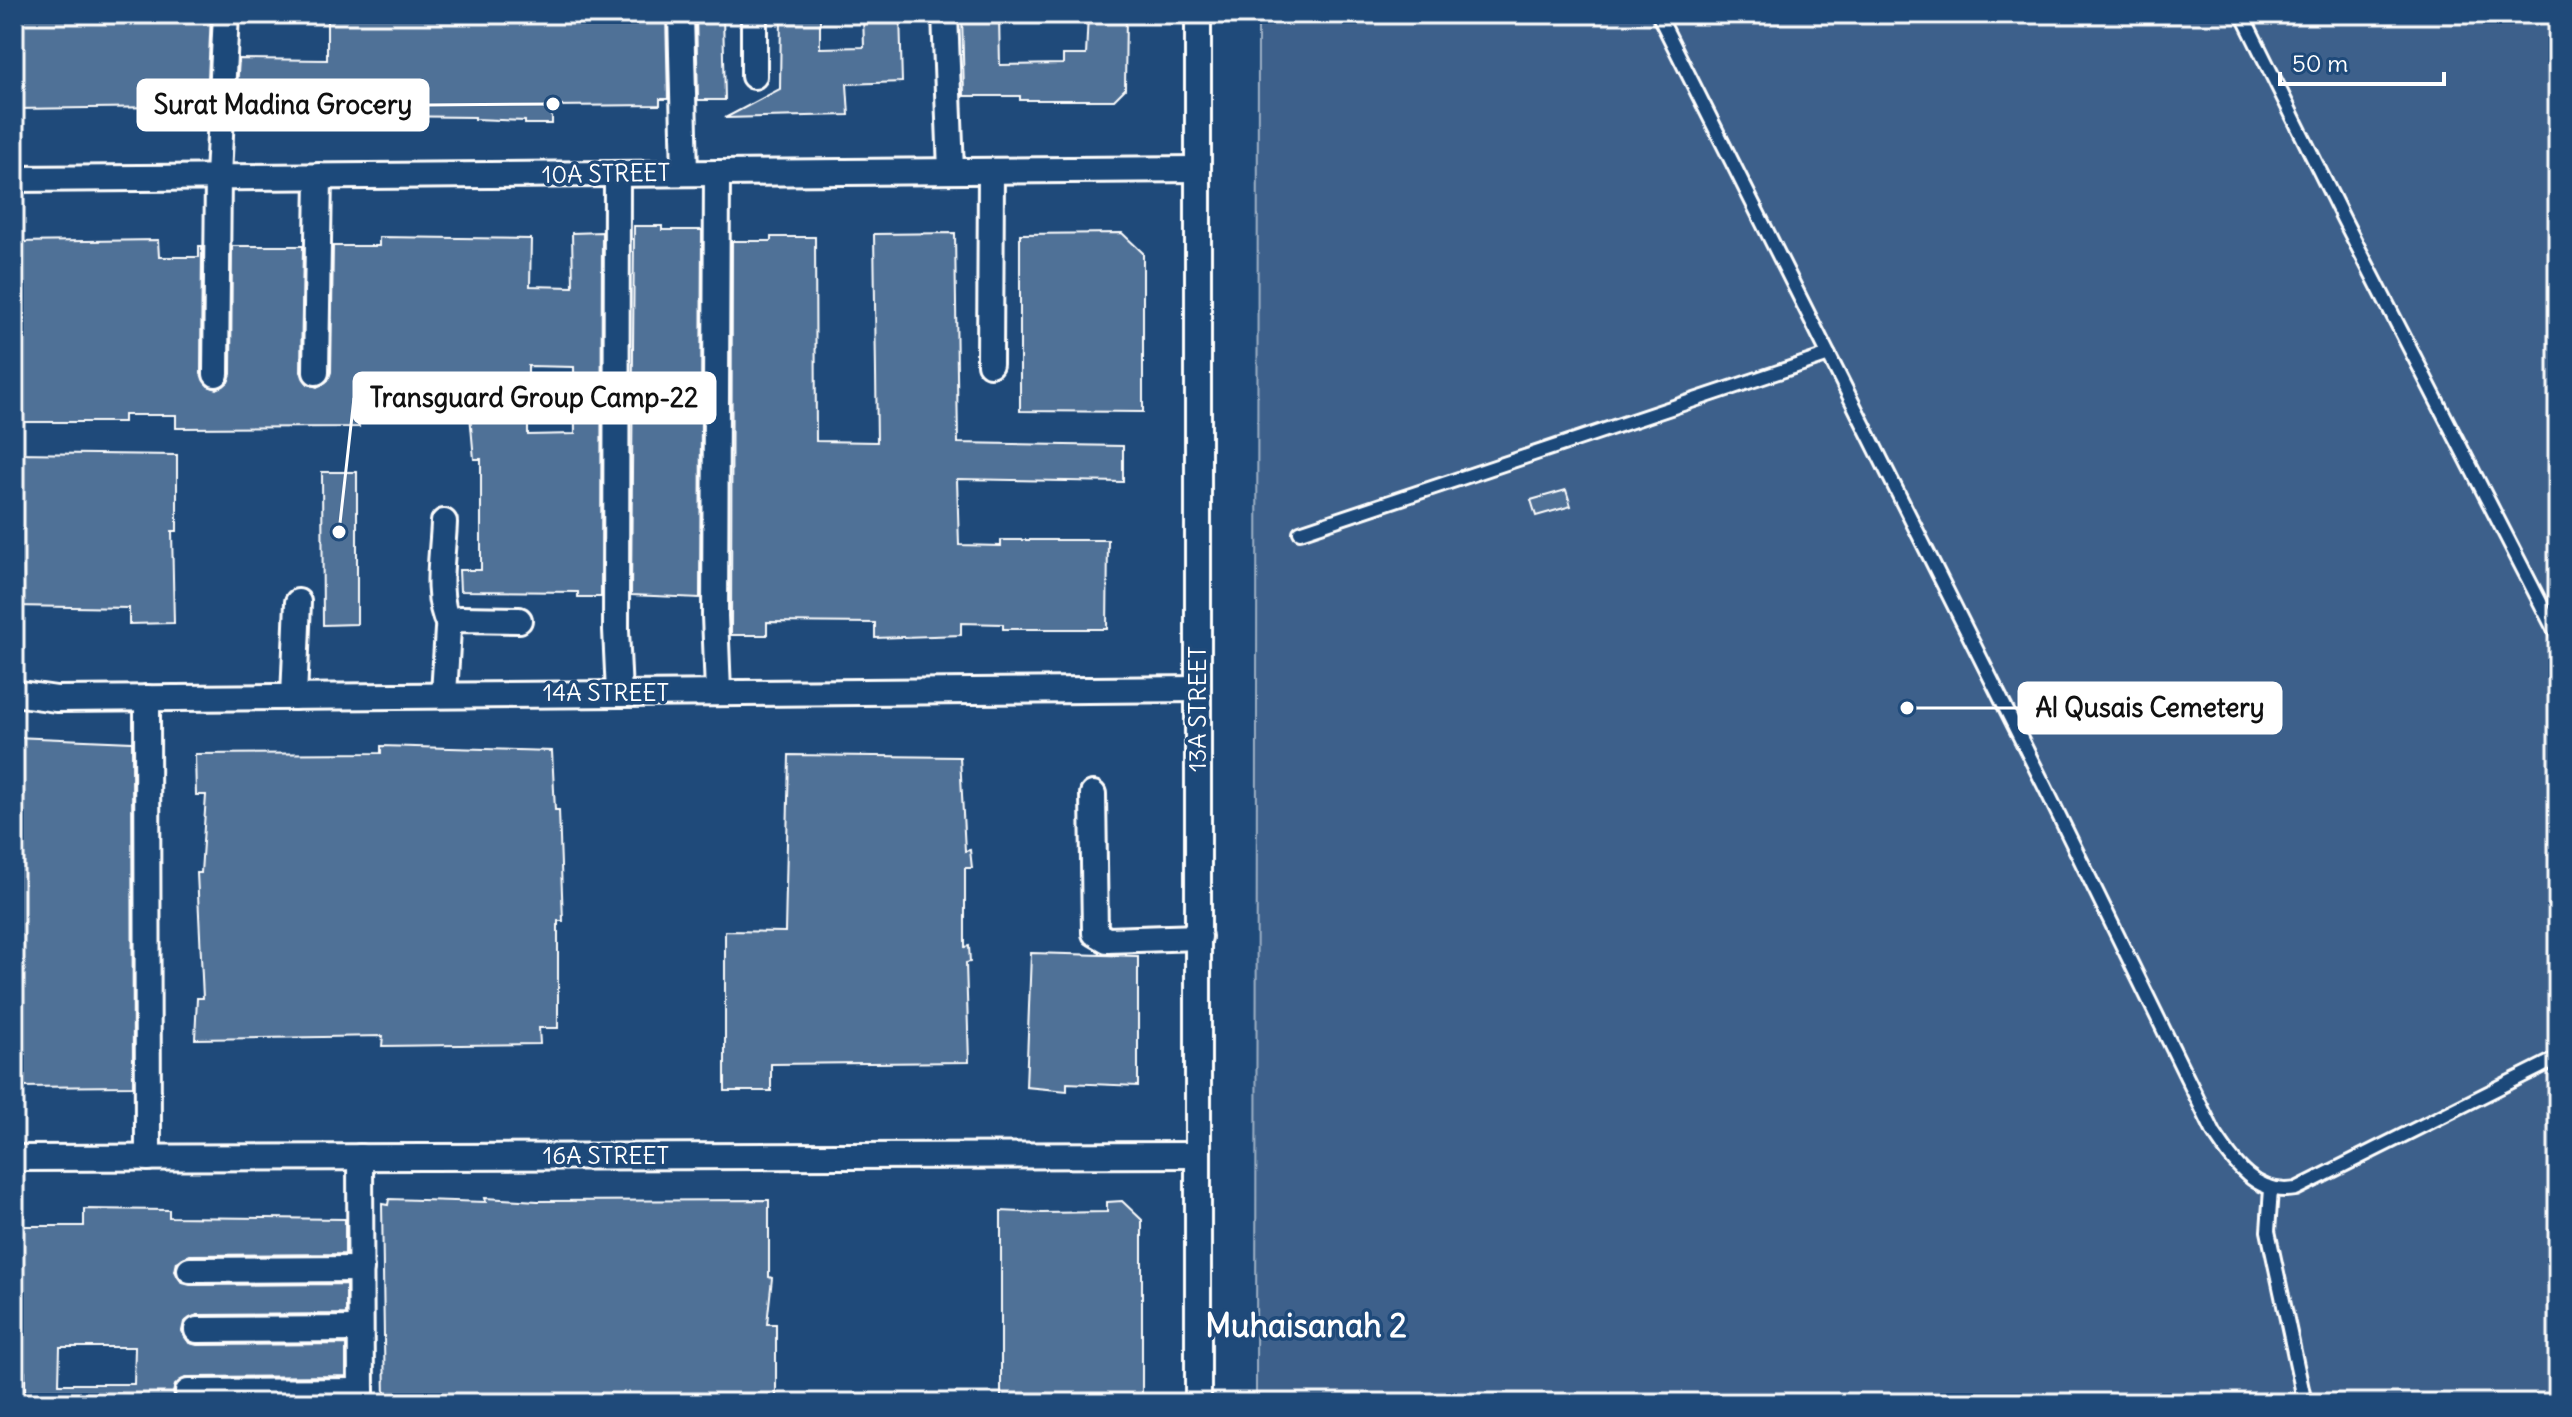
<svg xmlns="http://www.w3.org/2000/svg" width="2572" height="1417" font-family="Delius,sans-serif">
<rect width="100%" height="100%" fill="#1f4a7a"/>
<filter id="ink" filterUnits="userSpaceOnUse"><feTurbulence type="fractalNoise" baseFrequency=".0125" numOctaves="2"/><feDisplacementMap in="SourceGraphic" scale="16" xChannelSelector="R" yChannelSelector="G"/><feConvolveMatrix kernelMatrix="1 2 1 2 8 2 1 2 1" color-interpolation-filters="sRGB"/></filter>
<g filter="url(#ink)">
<polygon fill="#3c618b" stroke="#9eb0c5" stroke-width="2" points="1258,14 2558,14 2558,1403 1256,1403"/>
<g fill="#507197" stroke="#fff" stroke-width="2" fill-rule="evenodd">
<polygon points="14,14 211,14 207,101 166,101 166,107 14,109"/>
<polygon points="327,14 666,14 668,99 660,99 660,105 552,106 552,124 525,124 525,121 475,119 475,117 379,116 379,101 327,99 327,89 237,88 239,59 327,60"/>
<polygon points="696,14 723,14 725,100 698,100"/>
<polygon points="781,14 820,14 820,48 864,47 863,14 900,14 902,82 847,84 849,115 725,118 780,89"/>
<polygon points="962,14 999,16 1000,65 1063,64 1063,55 1086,55 1088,14 1126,14 1125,89 1114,100 1020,100 1020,96 964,96"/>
<polygon points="634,226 662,226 662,230 702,230 700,598 631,595"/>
<path d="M602,232L601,597H578V592L460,591L459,570H481V459H474L470,415H358L359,427L176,428V415H124V422H14V242L158,240L159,257H199V246H202L201,374L208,386L217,389L228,382L231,374L232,246H303L301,372L308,384L317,387L328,380L331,372L333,246H379V237L531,239L530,286L573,287L572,233ZM528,366L574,367L575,434L528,435Z"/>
<polygon points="955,233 958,443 1123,446 1123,482 957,479 959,545 1001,546 1001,540 1108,540 1107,629 1003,629 1003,624 961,623 961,635 875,638 875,623 767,622 767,635 731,635 732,241 771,241 771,237 815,237 816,441 877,442 874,234"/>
<polygon points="1122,233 1143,253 1143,412 1020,411 1020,234"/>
<polygon points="14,453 177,455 177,531 172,531 174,623 129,624 129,608 14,606"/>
<polygon points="322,472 357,472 357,624 323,625"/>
<polygon points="1566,490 1571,506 1536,516 1531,500"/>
<polygon points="14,737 132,742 133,1086 14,1087"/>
<polygon points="381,746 552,751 555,810 559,810 563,921 558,921 558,1028 539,1028 540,1044 382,1046 383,1036 195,1039 197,998 203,998 197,873 201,873 206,795 196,795 195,754 381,753"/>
<polygon points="789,755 960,757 965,851 970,850 972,868 965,868 965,947 969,946 970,962 966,963 969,1062 771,1064 771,1091 725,1091 725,931 785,932"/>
<polygon points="1031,953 1138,956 1138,1086 1067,1083 1067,1091 1026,1087"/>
<polygon points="485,1198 538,1201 769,1200 769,1277 772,1278 767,1324 776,1324 776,1403 385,1403 382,1204 388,1205 389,1199 486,1202"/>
<polygon points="1122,1201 1142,1220 1142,1403 1001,1403 1001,1211 1042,1213 1107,1212 1107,1202"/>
<path d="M84,1209L169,1210V1217L345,1219V1254L190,1255L177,1262L175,1271L182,1283L190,1285L346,1284V1314L197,1315L184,1322L182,1331L189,1343L197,1345L346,1344V1376L187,1377L175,1385L173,1393L178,1403H25V1372H14V1226H84ZM60,1347H135L134,1384H59Z"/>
</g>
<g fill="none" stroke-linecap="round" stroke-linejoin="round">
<defs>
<g id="service">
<path d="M1658,14L2045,787L2214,1133C2234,1163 2256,1196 2296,1189L2558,1058"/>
<polyline points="2242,14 2344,220 2558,637"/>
<polyline points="1300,532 1829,355"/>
<polyline points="2271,1189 2268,1231 2305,1403"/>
</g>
<g id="minor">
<polyline points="681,14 685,173"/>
<polyline points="945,14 951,171"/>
<polyline points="1198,14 1198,1403"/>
<polyline points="754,76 754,14"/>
<polyline points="717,173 715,616 718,692"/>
<polyline points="617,175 616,630 619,693"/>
<polyline points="14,179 1198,169"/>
<polyline points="990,364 991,171"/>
<polyline points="316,372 319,176"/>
<polyline points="216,374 218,176 226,14"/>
<path d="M444,522C443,555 434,595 449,625"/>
<polyline points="14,693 56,699 1198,689"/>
<polyline points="444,694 448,629 451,622 460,619 519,620"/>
<polyline points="294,697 298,602"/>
<polyline points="147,698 148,1158"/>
<polyline points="1093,794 1095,933 1107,940 1199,937"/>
<polyline points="360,1157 361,1403"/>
<polyline points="14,1158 1198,1155"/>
<polyline points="190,1270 361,1269"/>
<polyline points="197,1330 360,1329"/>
<polyline points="188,1392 361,1391"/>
</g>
</defs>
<use href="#service" stroke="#fff" stroke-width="18"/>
<use href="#minor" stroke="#fff" stroke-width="30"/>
<use href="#service" stroke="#1f4a7a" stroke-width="12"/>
<use href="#minor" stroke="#1f4a7a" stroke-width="24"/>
</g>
</g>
<g text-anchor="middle" stroke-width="7" stroke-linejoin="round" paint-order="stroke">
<g font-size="24" fill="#fff" stroke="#1f4a7a">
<text transform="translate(606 174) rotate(-1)" y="8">10A STREET</text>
<text x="606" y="701">14A STREET</text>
<text transform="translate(1198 709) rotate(-90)" y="8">13A STREET</text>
<text x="606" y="1164">16A STREET</text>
</g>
<g font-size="32" font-weight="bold" fill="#fff" stroke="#1f4a7a">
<text x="1306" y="1337">Muhaisanah 2</text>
</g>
</g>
<path fill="none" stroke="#fff" stroke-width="3" d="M553 104L428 105M339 532L354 398M1907 708L2019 708"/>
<g fill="#fff" stroke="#1f4a7a" stroke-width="3">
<circle cx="553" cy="104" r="8"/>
<circle cx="339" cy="532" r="8"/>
<circle cx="1907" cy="708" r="8"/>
</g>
<g fill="#fff" stroke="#fff" stroke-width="3">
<rect x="138" y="80" width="290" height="50" rx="8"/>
<rect x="354" y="373" width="361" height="50" rx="8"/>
<rect x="2019" y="683" width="262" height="50" rx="8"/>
</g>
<g font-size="26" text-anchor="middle" font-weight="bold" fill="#111">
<text x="283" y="114">Surat Madina Grocery</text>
<text x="534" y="407">Transguard Group Camp-22</text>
<text x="2150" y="717">Al Qusais Cemetery</text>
</g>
<rect width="2572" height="1417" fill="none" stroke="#1f4a7a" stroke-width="48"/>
<rect x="24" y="24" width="2524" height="1369" fill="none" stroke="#fff" stroke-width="3" filter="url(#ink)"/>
<path d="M2280 72v12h164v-12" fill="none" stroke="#ffffff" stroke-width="4"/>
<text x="2292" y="72" font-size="24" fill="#ffffff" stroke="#1f4a7a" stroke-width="6" paint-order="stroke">50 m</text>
</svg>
